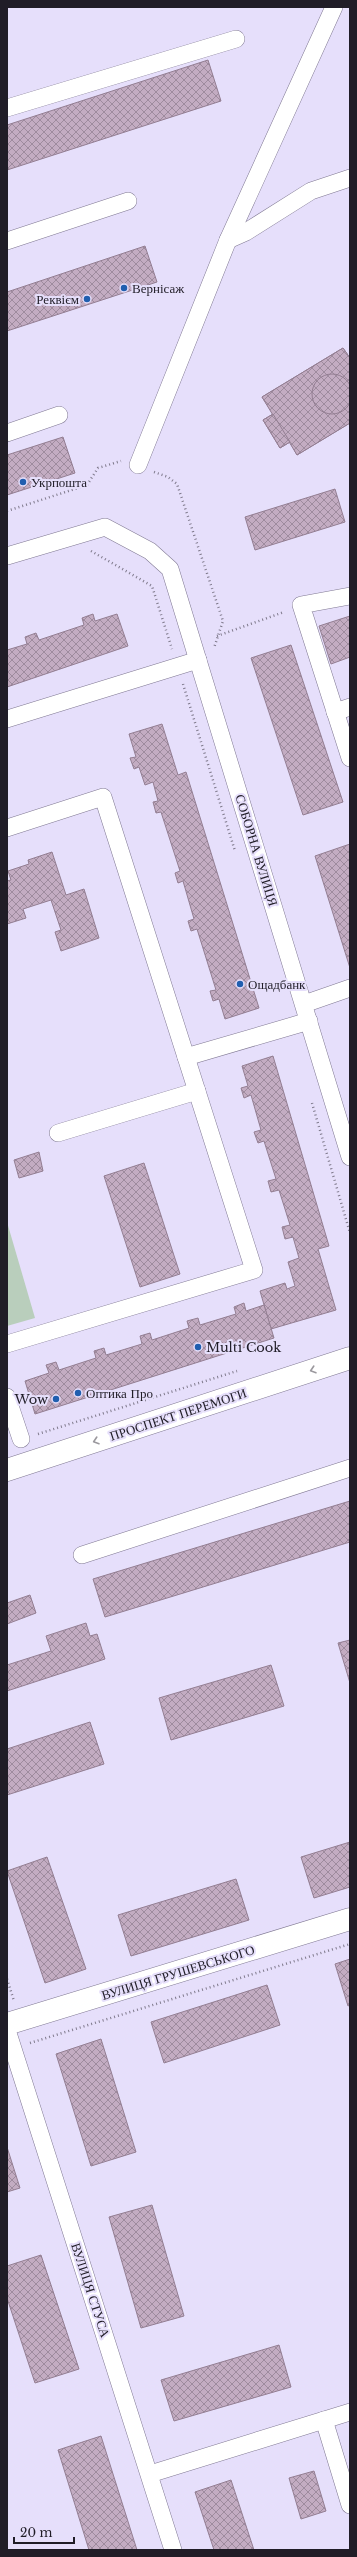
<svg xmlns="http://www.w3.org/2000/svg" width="357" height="2557" font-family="'Libre Baskerville',serif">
<defs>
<pattern id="building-cross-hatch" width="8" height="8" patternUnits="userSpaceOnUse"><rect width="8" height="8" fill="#c3acc2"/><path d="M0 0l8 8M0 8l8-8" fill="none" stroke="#9e8b9e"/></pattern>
</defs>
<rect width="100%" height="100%" fill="#e6dffb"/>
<polygon fill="#b9cebc" points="7,1222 35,1318 7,1326"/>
<g fill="url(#building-cross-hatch)" stroke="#937e92">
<polygon points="208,60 221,101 7,170 7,125"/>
<polygon points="145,246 157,282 7,331 7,292"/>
<polygon points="343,348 350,358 350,382 341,374 327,374 316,383 312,395 317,407 328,414 341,414 350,406 350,423 297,455 290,442 280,448 263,420 273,414 262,397"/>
<polygon points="343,348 350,358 350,423 297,455 262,397"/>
<circle cx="332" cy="394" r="20"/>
<polygon points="273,414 290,442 280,448 263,420"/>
<polygon points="63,437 75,473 7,495 7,455"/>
<polygon points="335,489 345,522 255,550 245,517"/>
<polygon points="93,614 95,621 117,614 128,646 7,687 7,650 27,644 25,637 36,633 39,640 84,625 82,618"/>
<polygon points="350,616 350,657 331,664 319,626"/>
<polygon points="291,645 343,802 303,815 251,658"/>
<polygon points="162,724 178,775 186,772 259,1008 225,1019 219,999 213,1001 210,991 216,990 197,929 191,931 188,921 194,919 183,881 178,883 175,873 180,871 161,812 156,813 153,802 158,801 153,782 145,785 139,767 134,769 130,758 136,757 129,734"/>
<polygon points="350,844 350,968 315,856"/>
<polygon points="52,852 66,895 84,889 99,938 61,951 55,932 61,930 51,900 23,909 26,918 7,924 7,881 11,880 8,871 29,864 28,860"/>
<polygon points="273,1056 329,1246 318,1249 336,1310 271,1329 260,1291 285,1283 287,1289 295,1286 288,1262 299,1258 293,1237 285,1239 282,1227 290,1225 279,1190 271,1192 268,1181 276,1179 264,1141 258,1143 254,1132 261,1130 251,1095 244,1098 241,1088 248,1086 242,1066"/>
<polygon points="39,1152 43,1171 19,1178 14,1160"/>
<polygon points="144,1163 180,1274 140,1287 104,1176"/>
<polygon points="244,1303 246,1311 264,1305 274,1338 35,1414 25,1381 49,1373 46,1365 56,1362 59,1370 96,1358 94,1351 104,1348 106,1355 142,1344 140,1336 150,1333 152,1340 189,1328 187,1321 198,1318 200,1325 236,1314 234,1307"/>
<polygon points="350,1501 350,1542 105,1617 93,1579"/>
<polygon points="30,1595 36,1613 7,1624 7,1603"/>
<polygon points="86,1623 90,1636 97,1634 105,1659 7,1691 7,1665 51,1651 46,1636"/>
<polygon points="350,1640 350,1683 338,1643"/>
<polygon points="271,1665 284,1706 171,1740 159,1698"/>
<polygon points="90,1722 104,1764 7,1795 7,1749"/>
<polygon points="350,1842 350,1887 314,1898 301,1857"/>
<polygon points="47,1857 86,1969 45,1983 7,1871"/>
<polygon points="236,1879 249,1920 131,1956 118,1915"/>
<polygon points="350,1959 350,2005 348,2006 335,1964"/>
<polygon points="267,1985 280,2025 164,2063 151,2022"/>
<polygon points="101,2039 136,2152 91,2166 56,2054"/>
<polygon points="7,2147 20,2188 7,2192"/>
<polygon points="152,2205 184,2316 141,2328 109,2217"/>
<polygon points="41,2255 79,2369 35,2383 7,2298 7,2266"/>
<polygon points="279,2345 291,2387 174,2421 161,2380"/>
<polygon points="101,2436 137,2550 89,2550 58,2450"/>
<polygon points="314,2471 326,2511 301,2519 289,2478"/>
<polygon points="231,2480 254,2550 214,2550 195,2492"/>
</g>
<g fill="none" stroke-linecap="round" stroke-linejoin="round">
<defs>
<g id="street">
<polyline points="7,108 236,39"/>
<polyline points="228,240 246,232 311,191 350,178"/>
<polyline points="7,241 128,201"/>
<polyline points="7,433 59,415"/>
<polyline points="138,465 228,240 334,7"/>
<polyline points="7,556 105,527 150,551 170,569 350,1157"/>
<polyline points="350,596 301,605 350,758"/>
<polyline points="335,712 350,707"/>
<polyline points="7,719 198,660"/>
<polyline points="7,828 103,797 254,1270 7,1344"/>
<polyline points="304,1004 350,988"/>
<polyline points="186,1057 309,1021"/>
<polyline points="58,1133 197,1091"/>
<polyline points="7,1397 21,1439"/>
<polyline points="82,1555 350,1468"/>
<polyline points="7,2030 173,2550"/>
<polyline points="324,2420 350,2505"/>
<polyline points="150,2474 350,2412"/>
</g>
<g id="secondary">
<polyline points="7,1470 350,1358"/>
<polyline points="7,2024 350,1919"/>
</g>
</defs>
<use href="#street" stroke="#807993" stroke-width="18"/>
<use href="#secondary" stroke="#807993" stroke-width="23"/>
<g stroke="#807b8d" stroke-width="2.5" stroke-dasharray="1 3" stroke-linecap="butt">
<polyline points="154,472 168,477 177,484 223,621 214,648"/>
<polyline points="7,511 87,485 98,468 121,461"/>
<polyline points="91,551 152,586 172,649"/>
<polyline points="217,636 284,612"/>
<polyline points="183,684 235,851"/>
<polyline points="312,1103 350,1233"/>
<polyline points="38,1434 237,1371"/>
<polyline points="7,1979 14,2001"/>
<polyline points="30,2043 350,1944"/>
</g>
<use href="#street" stroke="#fff" stroke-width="17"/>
<use href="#secondary" stroke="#fff" stroke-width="22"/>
</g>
<defs><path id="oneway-chevron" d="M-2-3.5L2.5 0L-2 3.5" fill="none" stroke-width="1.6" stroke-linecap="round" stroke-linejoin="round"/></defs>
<g stroke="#9b999e">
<use href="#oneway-chevron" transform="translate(313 1370) rotate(162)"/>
<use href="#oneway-chevron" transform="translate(96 1441) rotate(162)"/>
</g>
<g fill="#205eaf" stroke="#e6dffb" stroke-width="1.5">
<circle cx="124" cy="288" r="4"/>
<circle cx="87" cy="299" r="4"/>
<circle cx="23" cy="482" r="4"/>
<circle cx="240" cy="984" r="4"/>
<circle cx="198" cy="1347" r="4"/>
<circle cx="78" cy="1393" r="4"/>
<circle cx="56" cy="1399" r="4"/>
</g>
<g text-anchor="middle" stroke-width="4" stroke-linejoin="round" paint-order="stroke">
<g font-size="13" fill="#201d27" stroke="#e6dffb" text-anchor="start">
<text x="132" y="293">Вернісаж</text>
<text x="79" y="304" text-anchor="end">Реквієм</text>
<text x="31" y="487">Укрпошта</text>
<text x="248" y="989">Ощадбанк</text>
<text x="206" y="1352">Multi Cook</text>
<text x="86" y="1398">Оптика Про</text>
<text x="48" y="1404" text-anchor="end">Wow</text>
</g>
<g font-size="13" fill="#201d27" stroke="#e6dffb">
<text transform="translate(257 850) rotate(73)" y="5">СОБОРНА ВУЛИЦЯ</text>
<text transform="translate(178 1414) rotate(-18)" y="5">ПРОСПЕКТ ПЕРЕМОГИ</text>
<text transform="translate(178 1972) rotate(-17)" y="5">ВУЛИЦЯ ГРУШЕВСЬКОГО</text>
<text transform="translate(91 2290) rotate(72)" y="5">ВУЛИЦЯ СТУСА</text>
</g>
</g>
<rect width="357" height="2557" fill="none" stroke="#201d27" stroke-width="16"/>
<path d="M14 2537v6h60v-6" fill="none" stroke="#201d27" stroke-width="2"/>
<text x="20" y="2537" font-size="12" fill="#201d27" stroke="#e6dffb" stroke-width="3" paint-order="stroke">20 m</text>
</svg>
